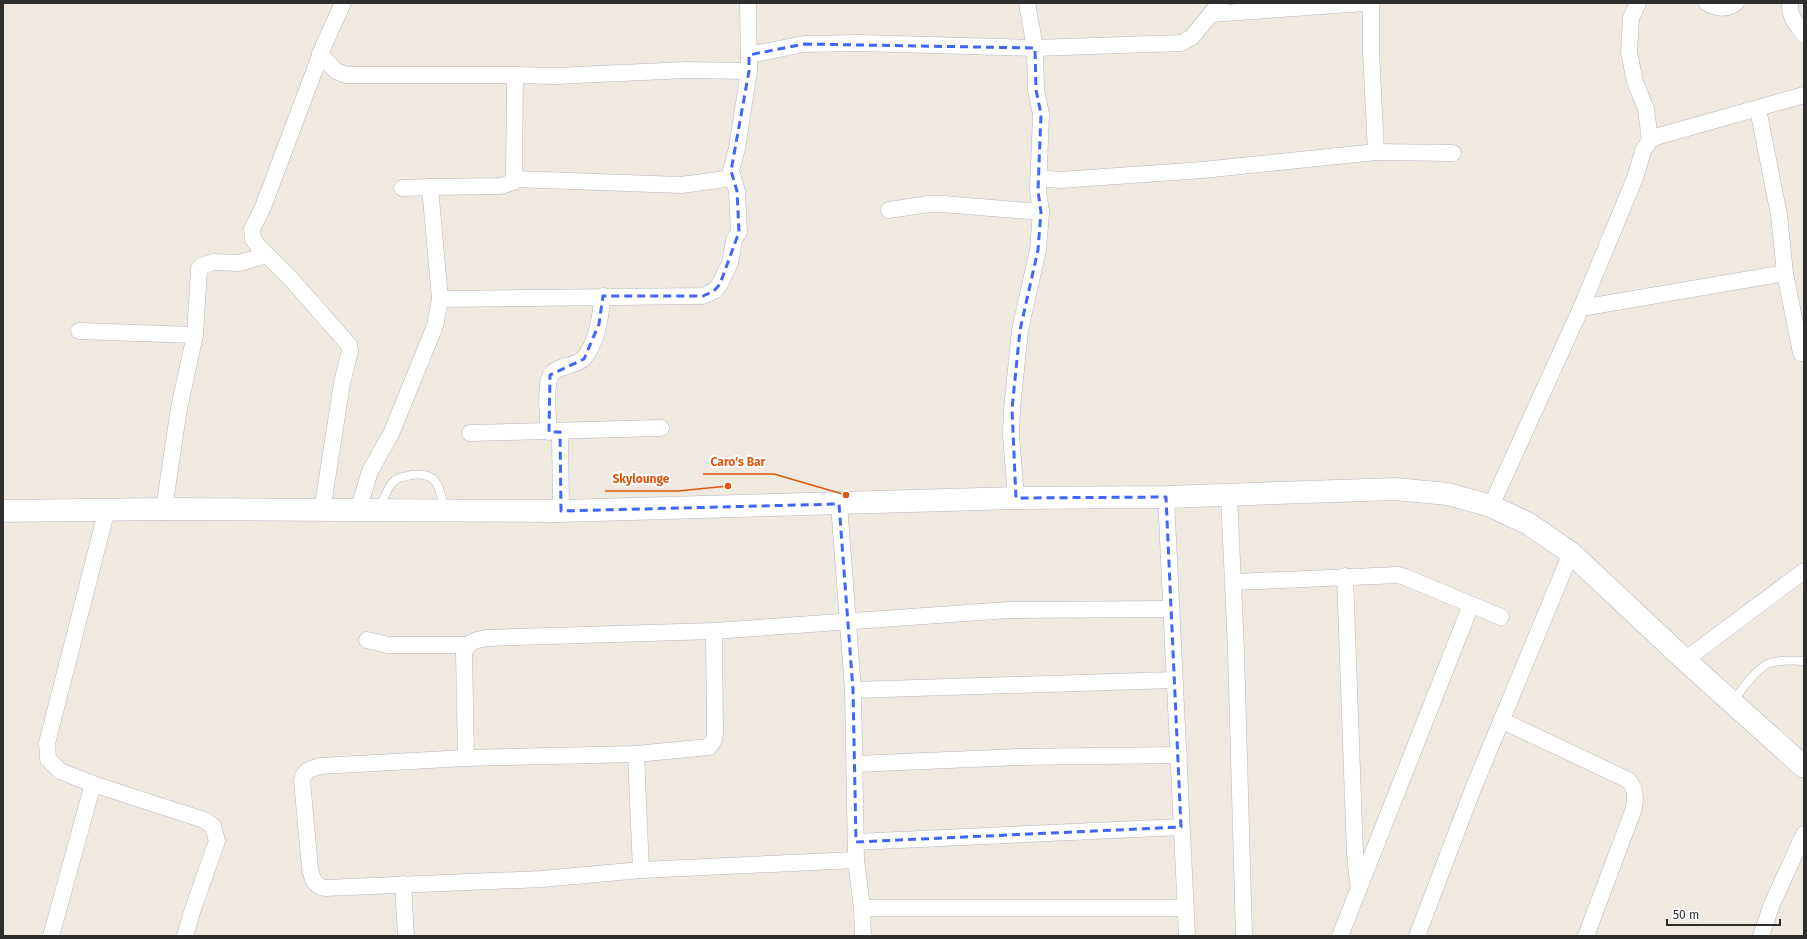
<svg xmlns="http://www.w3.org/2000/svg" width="1807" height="939" font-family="'Fira Sans',sans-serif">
<rect width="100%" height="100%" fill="#f0e9df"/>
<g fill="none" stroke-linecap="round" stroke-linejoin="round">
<defs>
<g id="lane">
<path d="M379,509C383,500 387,488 394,481C399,477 405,477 411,475C438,471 440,488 444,510"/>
<path d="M1733,701C1741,691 1757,667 1770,663C1781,660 1792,660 1804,661"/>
</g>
<g id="street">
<polyline points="1371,3 1371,51 1376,152"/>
<polyline points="1638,3 1631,18 1629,52 1635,82 1646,109 1650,140"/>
<path d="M1707,3C1717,9 1726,10 1736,3"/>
<path d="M1790,3C1789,18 1797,24 1804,35"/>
<polyline points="1211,14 1365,3"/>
<polyline points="320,54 336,71 346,75 515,75"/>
<polyline points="749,55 804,44 860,43 1035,48 1181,43 1192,37 1220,3"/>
<polyline points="1758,109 1779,215 1785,273 1801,353"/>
<polyline points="1038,178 1060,180 1203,170 1376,152 1453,153"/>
<polyline points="514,179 681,185 733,178"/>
<polyline points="402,188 430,187"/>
<polyline points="889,210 929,204 942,204 1041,212"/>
<polyline points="440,299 703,296 714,291 720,284 730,263 734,240 739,232 737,191 731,171 737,148 749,71 748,3"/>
<polyline points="1581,308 1785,273"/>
<polyline points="79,331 195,335"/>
<path d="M549,432C548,417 545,390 550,376C555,365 576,367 584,358C598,341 600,316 603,296"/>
<polyline points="560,432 561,511"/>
<polyline points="470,433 661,428"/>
<polyline points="1229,494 1236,651 1244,936"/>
<polyline points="1166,497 1187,936"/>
<polyline points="1016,498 1011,435 1012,409 1020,330 1038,250 1041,212 1038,191 1041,114 1036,90 1035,48 1027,3"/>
<polyline points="839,504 853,690 856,860 862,908 863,936"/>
<polyline points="1491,506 1581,308 1635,178 1643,151 1650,140 1659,136 1804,95"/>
<polyline points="107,509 47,743 48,759 60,771 93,784 204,820 213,826 217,841 193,909 185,936"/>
<polyline points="164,509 179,408 195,335 199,269 201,266 214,262 239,263 267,255"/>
<polyline points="322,511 342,383 350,351 349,345 291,279 258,246 253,239 252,229 263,207 324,45 343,3"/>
<polyline points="358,511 370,471 391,434 435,326 440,299 430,187 501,186 513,182 514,179 515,75 555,76 687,70 749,71"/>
<polyline points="1345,576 1355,854 1358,884"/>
<polyline points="1234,582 1398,575 1405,577 1501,617"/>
<path d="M714,631L715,732L714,740L709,747L636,754L466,758L320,766C310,769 303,771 302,781L310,868C312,878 314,886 325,888L542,879L641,870L856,860"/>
<polyline points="367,640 388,645 467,645"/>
<polyline points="1685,660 1804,571"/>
<polyline points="853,690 1174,680"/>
<path d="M1501,720L1628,780C1637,789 1636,800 1633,811L1586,936"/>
<polyline points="636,754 641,870"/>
<path d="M466,758L464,652C469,641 476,640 487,638L714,631L1009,610L1170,609"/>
<polyline points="856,764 1018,757 1179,755"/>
<polyline points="856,842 1181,827"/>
<polyline points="403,884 406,936"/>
<polyline points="862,908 1186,908"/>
<polyline points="51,936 93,784"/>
<polyline points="1340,936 1471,605"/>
<polyline points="1417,936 1473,789 1571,553"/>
<polyline points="1761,936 1772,904 1804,834"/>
</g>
<polyline id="secondary" points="3,511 164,509 561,511 1016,498 1166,497 1395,489 1448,494 1491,506 1529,524 1571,553 1685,660 1804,767"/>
</defs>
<use href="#lane" stroke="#b3b6c2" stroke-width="9"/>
<use href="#street" stroke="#b3b6c2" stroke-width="17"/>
<use href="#secondary" stroke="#b3b6c2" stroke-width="23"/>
<use href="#lane" stroke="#fff" stroke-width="8"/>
<use href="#street" stroke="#fff" stroke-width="16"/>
<use href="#secondary" stroke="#fff" stroke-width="22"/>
</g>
<path fill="none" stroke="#3e66ff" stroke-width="3" stroke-dasharray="8 5" stroke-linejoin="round" d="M804,44L1035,48L1036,90L1041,114L1038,191L1041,212L1038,250L1020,330L1012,409L1016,498L1166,497L1181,827L856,842L853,690L839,504L561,511L560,432H549L550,375L584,359L599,324L603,296H703L714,291L720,284L739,232L737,191L731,171L749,71V55Z"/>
<path fill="none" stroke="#df570e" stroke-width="1.5" d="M846 495L774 474H703M728 486L678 491H605"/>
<g fill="#df570e" stroke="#fff" stroke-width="1.5">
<circle cx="846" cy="495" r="4"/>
<circle cx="728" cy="486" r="4"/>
</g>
<g font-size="12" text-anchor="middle" font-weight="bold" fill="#df570e" stroke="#fff" stroke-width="4" stroke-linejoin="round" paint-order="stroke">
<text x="738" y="466">Caro's Bar</text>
<text x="641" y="483">Skylounge</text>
</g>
<rect width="1807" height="939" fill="none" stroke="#2e2e2e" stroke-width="8"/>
<path d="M1667 919v6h113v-6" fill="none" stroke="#2e2e2e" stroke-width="2"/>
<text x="1673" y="919" font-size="12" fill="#2e2e2e" stroke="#ffffff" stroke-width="3" paint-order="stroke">50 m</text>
</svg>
